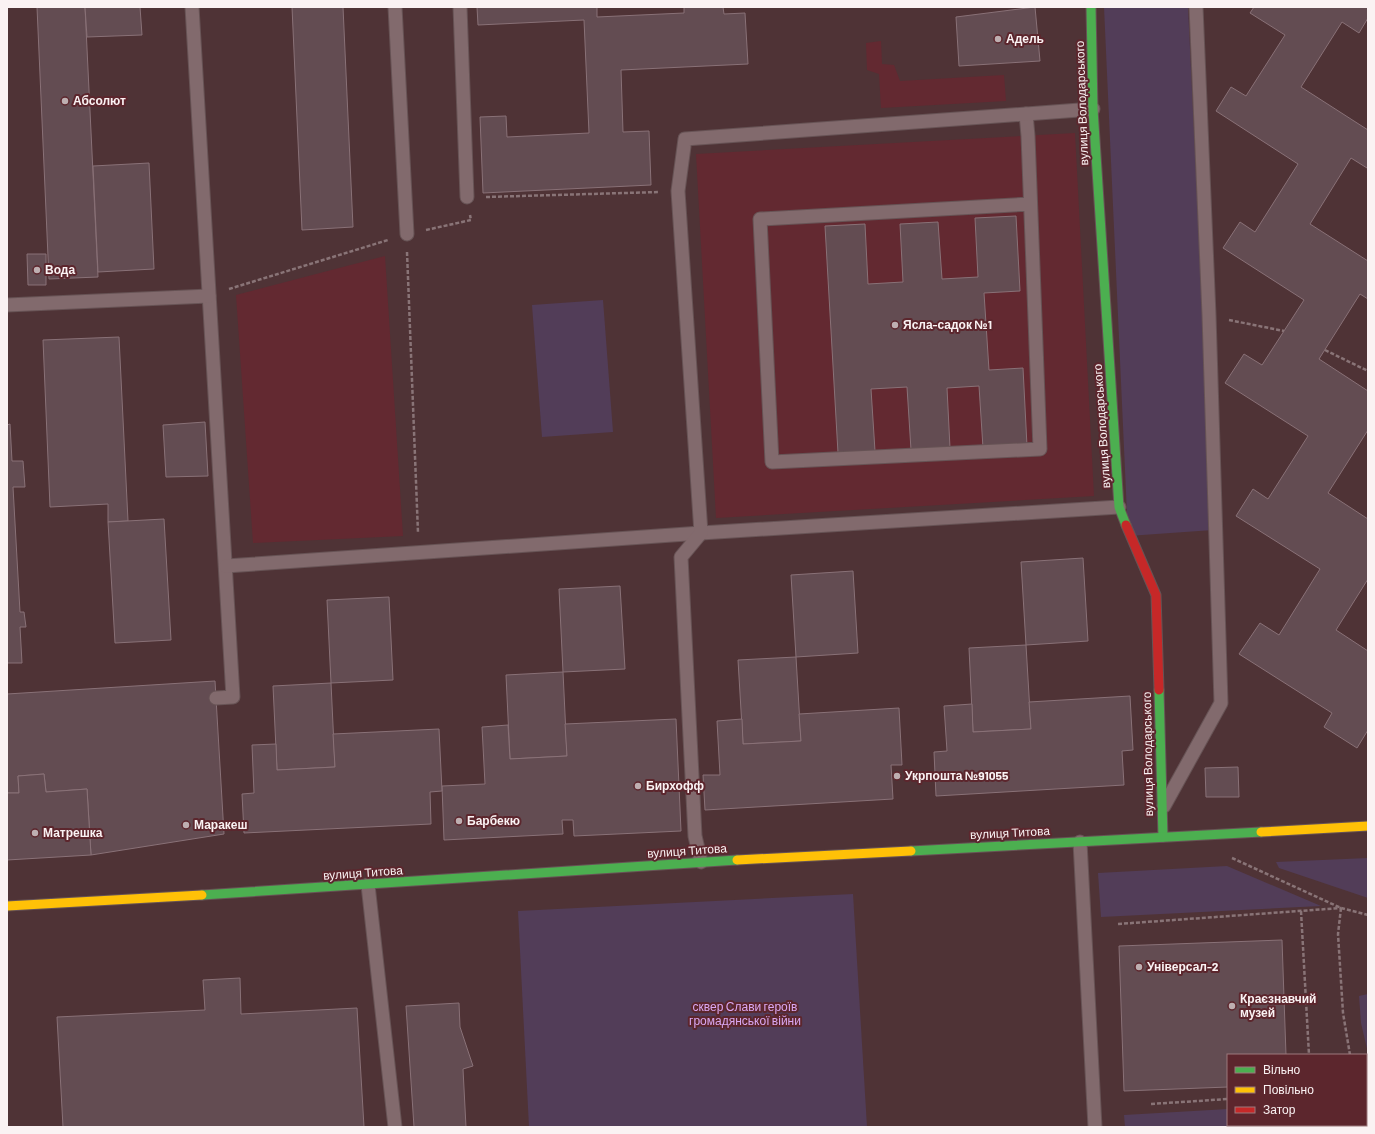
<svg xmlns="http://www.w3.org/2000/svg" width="1375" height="1134" font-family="Barlow,sans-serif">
<rect width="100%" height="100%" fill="#4f3336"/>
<g fill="#632931">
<polygon points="881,41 882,64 894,65 900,81 1004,75 1006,101 881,108 879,74 867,70 866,43"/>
<polygon points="1075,133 1094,496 716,518 696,154"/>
<polygon points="385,256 403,536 253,543 236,295"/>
</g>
<g fill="#523d58">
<polygon points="1104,7 1188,7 1213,530 1128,536"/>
<polygon points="603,300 613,432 542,437 532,305"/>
<polygon points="1368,858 1368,898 1279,868 1276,862"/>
<polygon points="1227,866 1321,906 1101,917 1098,873"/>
<polygon points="853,894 867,1127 529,1127 518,911"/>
<polygon points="1368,994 1368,1053 1361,1023 1359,996"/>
<polygon points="1228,1109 1228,1125 1366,1125 1366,1112 1368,1114 1368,1127 1125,1127 1124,1115"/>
</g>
<g fill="#634c52" stroke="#897177">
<polygon points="37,7 85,7 98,277 49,279"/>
<polygon points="85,7 140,7 142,35 87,37"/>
<polygon points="292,7 343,7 353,227 302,230"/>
<polygon points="477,7 597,7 597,17 684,13 684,7 723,7 724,14 745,13 748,64 621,70 623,132 649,131 651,185 483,193 480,117 506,116 507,137 589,133 584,20 478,25"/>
<polygon points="1035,7 1040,61 959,66 956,17"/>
<polygon points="1254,7 1368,7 1368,18 1359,33 1342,22 1301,87 1368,130 1368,166 1367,168 1351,158 1310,224 1368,261 1368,299 1360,294 1319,359 1368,391 1368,430 1328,493 1368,519 1368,579 1336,630 1368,651 1368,730 1357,748 1324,727 1332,713 1239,654 1260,623 1279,635 1320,569 1236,516 1253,489 1268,499 1308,436 1225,383 1244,354 1262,365 1304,300 1223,248 1240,222 1255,232 1298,164 1216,111 1231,87 1246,96 1285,35 1250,13"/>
<polygon points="149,163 154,269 98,272 93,166"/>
<polygon points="1016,216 1020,291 984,293 989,370 1023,368 1027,446 983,448 979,386 947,388 950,448 911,450 907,387 871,389 875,451 838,453 825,226 865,224 868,284 903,282 900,224 938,222 942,279 978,277 975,218"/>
<polygon points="27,254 46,254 46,285 28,285"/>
<polygon points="119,337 128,521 108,522 108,504 50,507 43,340"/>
<polygon points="205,422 208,476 166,477 163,425"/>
<polygon points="10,424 12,461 23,461 25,487 13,487 20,612 24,612 26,627 20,627 22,663 7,663 7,425"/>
<polygon points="164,519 171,640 115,643 108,522"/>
<polygon points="1083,558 1088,641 1026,645 1021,562"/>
<polygon points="853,571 858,653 796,657 791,575"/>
<polygon points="620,586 625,669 563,672 559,589"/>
<polygon points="389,597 393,680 331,683 327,600"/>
<polygon points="1026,645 1031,729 973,732 969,648"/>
<polygon points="796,657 801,741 743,744 738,660"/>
<polygon points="563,672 567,756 510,759 506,675"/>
<polygon points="215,681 224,834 91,855 87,789 46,792 44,774 18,776 19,793 7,793 7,694"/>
<polygon points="331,683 335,767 277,770 273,686"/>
<polygon points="1130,696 1133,750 1122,751 1124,785 936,796 934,752 947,751 944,706 972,704 973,732 1031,729 1029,702"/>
<polygon points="899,708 902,765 891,765 893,799 705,810 703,775 720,775 717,721 742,719 743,744 801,741 799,714"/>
<polygon points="676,719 681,831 574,836 573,820 562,820 563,834 444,840 442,786 485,784 482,727 508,725 510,759 567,756 565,724"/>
<polygon points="439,729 442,791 430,792 431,824 244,833 242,794 254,793 252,745 276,744 277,770 335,767 333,734"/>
<polygon points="1238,767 1239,797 1206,797 1205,768"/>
<polygon points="44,774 46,792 87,789 91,855 7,860 7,793 19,793 18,776"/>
<polygon points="1282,940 1286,1055 1228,1055 1228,1087 1124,1091 1119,946"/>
<polygon points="240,978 241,1014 357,1008 364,1127 63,1127 57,1017 205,1010 203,980"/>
<polygon points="459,1003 460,1027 473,1066 463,1069 466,1127 414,1127 406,1006"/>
</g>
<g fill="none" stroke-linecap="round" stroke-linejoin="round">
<defs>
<g id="lane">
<polyline points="192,7 233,697 216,698"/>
<polyline points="395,7 407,234"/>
<polyline points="460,7 467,197"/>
<polyline points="1026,114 1028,136 1040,449 772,462 760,219 1030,204"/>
<polyline points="7,305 209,296"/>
<polyline points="226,566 701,533 1119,507"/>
<polyline points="1164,806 1221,703 1209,315 1196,7"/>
<polyline points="1080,842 1095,1127"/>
<polyline points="701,862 695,836 681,557 701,533 678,191 685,139 1093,109"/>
<polyline points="368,885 395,1127"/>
</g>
<g id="fast">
<polyline points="1091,7 1093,109 1119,507 1126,525"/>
<polyline points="1159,690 1163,837"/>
<polyline points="911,851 1261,832"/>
<polyline points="202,895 737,860"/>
</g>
<g id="slow">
<polyline points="1261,832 1368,826"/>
<polyline points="737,860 911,851"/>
<polyline points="7,906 202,895"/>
</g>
<polyline id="jam" points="1126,525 1156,595 1159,690"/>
</defs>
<use href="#lane" stroke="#675355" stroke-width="15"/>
<use href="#fast" stroke="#675355" stroke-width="11"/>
<use href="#slow" stroke="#675355" stroke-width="11"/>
<use href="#jam" stroke="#675355" stroke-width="11"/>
<g stroke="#897477" stroke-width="2.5" stroke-dasharray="4 2" stroke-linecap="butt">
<polyline points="486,197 659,192"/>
<polyline points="426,230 471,220 470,215"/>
<polyline points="407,252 418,533"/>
<polyline points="229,289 388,240"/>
<polyline points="1229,320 1284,331"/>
<polyline points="1325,350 1368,371"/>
<polyline points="1232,858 1341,908 1368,915"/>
<polyline points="1341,908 1338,934 1343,1013 1350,1055"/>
<polyline points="1301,911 1309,1055"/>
<polyline points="1118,924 1341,908"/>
<polyline points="1366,1096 1368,1100"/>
<polyline points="1151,1104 1228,1099"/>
</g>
<use href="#lane" stroke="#826a6d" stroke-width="13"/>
<use href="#fast" stroke="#4caf50" stroke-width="9"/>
<use href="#slow" stroke="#ffc107" stroke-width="9"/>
<use href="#jam" stroke="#c62828" stroke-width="9"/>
</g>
<g fill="#beafb1" stroke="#5c262d" stroke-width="1.5">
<circle cx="998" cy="39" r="4"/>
<circle cx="65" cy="101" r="4"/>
<circle cx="37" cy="270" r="4"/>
<circle cx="895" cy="325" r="4"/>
<circle cx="897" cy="776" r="4"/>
<circle cx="638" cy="786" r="4"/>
<circle cx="459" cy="821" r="4"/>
<circle cx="186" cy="825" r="4"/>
<circle cx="35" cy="833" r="4"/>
<circle cx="1139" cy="967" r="4"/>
<circle cx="1232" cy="1006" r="4"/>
</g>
<g text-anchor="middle" stroke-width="4" stroke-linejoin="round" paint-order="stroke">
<g font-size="12" font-weight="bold" fill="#faf2f3" stroke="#5c262d" text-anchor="start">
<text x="1006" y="43">Адель</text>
<text x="73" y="105">Абсолют</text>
<text x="45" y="274">Вода</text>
<text x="903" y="329">Ясла-садок №1</text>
<text x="905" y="780">Укрпошта №91055</text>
<text x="646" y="790">Бирхофф</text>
<text x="467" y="825">Барбекю</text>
<text x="194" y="829">Маракеш</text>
<text x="43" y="837">Матрешка</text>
<text x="1147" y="971">Універсал-2</text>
<text x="1240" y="1003">Краєзнавчий<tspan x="1240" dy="14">музей</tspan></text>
</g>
<g font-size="12" fill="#faf2f3" stroke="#5c262d">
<text transform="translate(1082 103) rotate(-92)" y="4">вулиця Володарського</text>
<text transform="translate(1102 426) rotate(-94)" y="4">вулиця Володарського</text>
<text transform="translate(1148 754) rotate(-91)" y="4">вулиця Володарського</text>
<text transform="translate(1010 833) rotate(-3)" y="4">вулиця Титова</text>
<text transform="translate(687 851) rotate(-4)" y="4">вулиця Титова</text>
<text transform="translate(363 873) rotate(-4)" y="4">вулиця Титова</text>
</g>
<g font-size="12" fill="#daa8f3" stroke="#5c262d">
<text x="745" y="1011">сквер Слави героїв<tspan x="745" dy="14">громадянської війни</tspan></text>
</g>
</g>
<rect width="1375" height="1134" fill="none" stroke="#faf2f3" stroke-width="16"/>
<rect x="1227" y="1054" width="140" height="72" fill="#5c262d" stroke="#9b787c"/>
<rect x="1235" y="1067" width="20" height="6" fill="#4caf50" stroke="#9b787c"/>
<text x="1263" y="1074" font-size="12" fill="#faf2f3">Вільно</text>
<rect x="1235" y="1087" width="20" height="6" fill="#ffc107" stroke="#9b787c"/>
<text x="1263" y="1094" font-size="12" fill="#faf2f3">Повільно</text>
<rect x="1235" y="1107" width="20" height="6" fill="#c62828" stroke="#9b787c"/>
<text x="1263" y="1114" font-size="12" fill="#faf2f3">Затор</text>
</svg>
